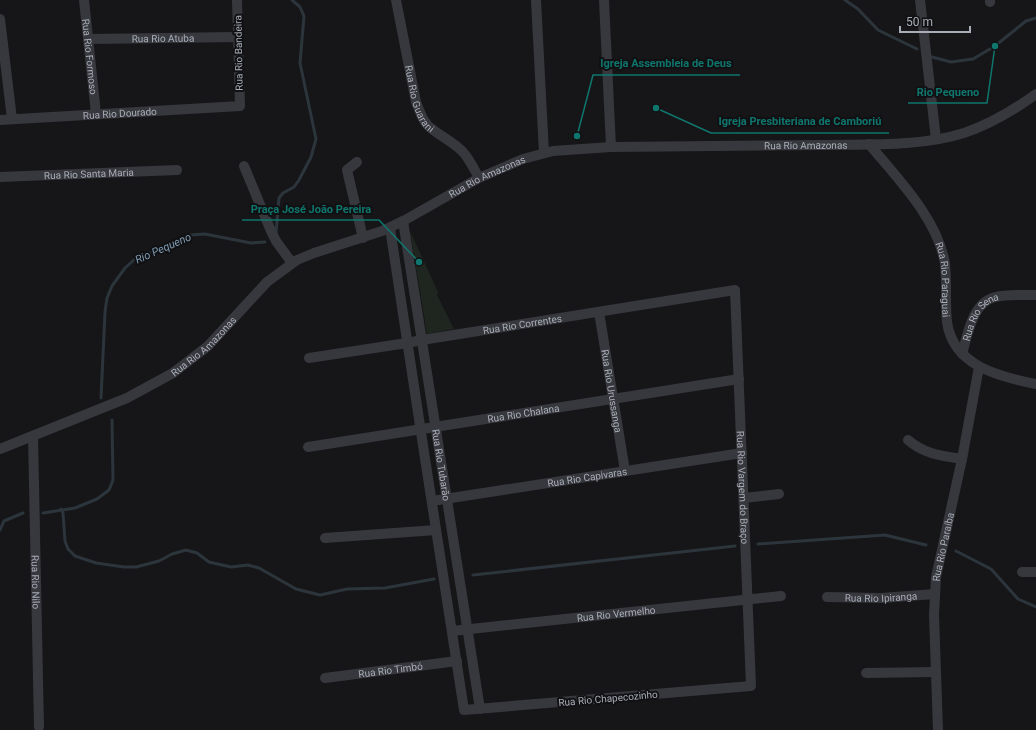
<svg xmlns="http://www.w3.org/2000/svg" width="1036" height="730" font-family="Roboto,sans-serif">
<rect width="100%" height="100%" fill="#161618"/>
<polygon fill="#1e261f" points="410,231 438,292 437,295 454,329 427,334"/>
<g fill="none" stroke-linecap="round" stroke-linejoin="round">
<g stroke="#2c353c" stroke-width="3">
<polyline points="845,0 858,9 878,30 917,49"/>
<polyline points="932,57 951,62 973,59 995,46 1026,21 1036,18"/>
<polyline points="276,233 279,198 283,193 294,187 299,180 311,157 316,139 300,63 304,16 300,7 292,0"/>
<polyline points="101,398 105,312 107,298 112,286 125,268 135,259 176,243 190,235 205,234 251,243 265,242"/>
<polyline points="61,509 63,513 65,541 68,549 75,556 96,563 124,567 136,567 159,561 172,554 186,550 197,553 209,562 231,567 248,565 259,568 296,589 320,595 347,589 385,588 434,579"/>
<polyline points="43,513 75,508 97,499 109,490 113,480 112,420"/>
<polyline points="0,530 4,521 23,513"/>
<polyline points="758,544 885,535 926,545"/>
<polyline points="956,551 991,569 1018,599 1036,607"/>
<polyline points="473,575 735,546"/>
</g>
<g stroke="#37383d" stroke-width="10">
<path id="s1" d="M84,0L96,114"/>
<path id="s2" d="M396,0L416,102C420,112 423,123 432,129C442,137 453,142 462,151C469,158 474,169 479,178"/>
<polyline points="536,0 544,153"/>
<polyline points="604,0 611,147"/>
<polyline points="920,0 936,139"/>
<polyline points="990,2 990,0"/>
<polyline points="0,19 12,119"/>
<path id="s3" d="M88,39L238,37"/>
<path id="s4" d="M0,120L240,106L237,0"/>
<path id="s5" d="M869,144C897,178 938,219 945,264C947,283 945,303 947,322C953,366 1000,377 1036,384"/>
<polyline points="357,162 347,170 363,238"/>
<polyline points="244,166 271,231 276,241 292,263"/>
<path id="s6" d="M0,177L177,170"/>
<path id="s7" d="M403,221L480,709"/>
<path id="s8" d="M599,312L625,471"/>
<path id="s9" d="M962,354C968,334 972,303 995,297C1008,294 1023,295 1036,295"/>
<path id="s10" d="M309,358L407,343L422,340L735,290L751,686L464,710C439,549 414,389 390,228"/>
<path id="s11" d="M33,436L39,727"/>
<path d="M908,440C924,454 942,456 962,459"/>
<path id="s12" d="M308,447L739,379"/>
<path id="s13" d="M0,449L127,398L173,373L208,346L267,282L297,260L314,253L382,231L405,220L479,178L523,159L553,151L611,147C681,146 751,145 820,145C866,144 920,147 964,133C991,124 1014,110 1036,94"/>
<polyline points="744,498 779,494"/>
<path id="s14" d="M432,501L742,453"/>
<polyline points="325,538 436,530"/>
<polyline points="1022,572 1036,572"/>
<path id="s15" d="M827,597L881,598L935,594"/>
<path id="s16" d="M452,631L781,596"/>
<polyline points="866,673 936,672"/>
<path id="s17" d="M325,678L457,661"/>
<path id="s18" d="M938,730L934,615L936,577L962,459L979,367"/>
</g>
</g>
<g text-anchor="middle" stroke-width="4" stroke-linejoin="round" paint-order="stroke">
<g font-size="10" fill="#a8adb8" stroke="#111113">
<text dy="4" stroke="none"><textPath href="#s3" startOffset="75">Rua Rio Atuba</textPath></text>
<text transform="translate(238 53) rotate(-91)" y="4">Rua Rio Bandeira</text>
<text dy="4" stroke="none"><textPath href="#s1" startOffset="57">Rua Rio Formoso</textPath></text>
<text dy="4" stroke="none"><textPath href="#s2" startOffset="102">Rua Rio Guarani</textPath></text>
<text dy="4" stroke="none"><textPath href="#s4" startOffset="120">Rua Rio Dourado</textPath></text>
<text dy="4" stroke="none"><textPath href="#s13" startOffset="890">Rua Rio Amazonas</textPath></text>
<text dy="4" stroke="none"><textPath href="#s6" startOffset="89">Rua Rio Santa Maria</textPath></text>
<text dy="4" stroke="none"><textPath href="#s13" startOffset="566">Rua Rio Amazonas</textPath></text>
<text dy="4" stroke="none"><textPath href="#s5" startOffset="159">Rua Rio Paraguai</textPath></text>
<text dy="4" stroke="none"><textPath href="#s9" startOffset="43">Rua Rio Sena</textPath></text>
<text dy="4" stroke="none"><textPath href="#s10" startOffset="216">Rua Rio Correntes</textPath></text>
<text dy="4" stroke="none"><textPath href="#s13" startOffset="230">Rua Rio Amazonas</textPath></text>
<text dy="4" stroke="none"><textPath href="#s8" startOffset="80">Rua Rio Urussanga</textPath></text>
<text dy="4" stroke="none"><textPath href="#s12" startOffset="218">Rua Rio Chalana</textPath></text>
<text dy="4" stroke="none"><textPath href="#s7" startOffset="247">Rua Rio Tubarão</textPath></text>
<text dy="4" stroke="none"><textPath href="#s14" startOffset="157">Rua Rio Capivaras</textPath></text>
<text dy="4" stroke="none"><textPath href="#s10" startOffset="629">Rua Rio Vargem do Braço</textPath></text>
<text dy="4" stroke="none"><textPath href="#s18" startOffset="184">Rua Rio Paraíba</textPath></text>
<text dy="4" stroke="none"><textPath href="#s11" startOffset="146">Rua Rio Nilo</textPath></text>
<text dy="4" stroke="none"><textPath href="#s15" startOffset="54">Rua Rio Ipiranga</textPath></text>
<text dy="4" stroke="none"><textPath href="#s16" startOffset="165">Rua Rio Vermelho</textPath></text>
<text dy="4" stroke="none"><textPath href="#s17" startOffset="66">Rua Rio Timbó</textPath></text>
<text transform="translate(608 698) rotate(-5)" y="4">Rua Rio Chapecozinho</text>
</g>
<g font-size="11" font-style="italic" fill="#7f9bb3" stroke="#111113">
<text transform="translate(163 248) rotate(-24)" y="4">Rio Pequeno</text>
</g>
</g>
<path fill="none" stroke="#0f766e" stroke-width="1.5" d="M577 136L593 75H740M995 46L987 103H908M656 108L711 133H889M419 262L379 220H242"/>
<g fill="#0f766e" stroke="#111113" stroke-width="1.5">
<circle cx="577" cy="136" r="4"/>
<circle cx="995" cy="46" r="4"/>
<circle cx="656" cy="108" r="4"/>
<circle cx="419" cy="262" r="4"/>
</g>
<g font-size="11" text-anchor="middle" font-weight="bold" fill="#0f766e" stroke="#111113" stroke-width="4" stroke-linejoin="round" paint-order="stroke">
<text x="666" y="67">Igreja Assembleia de Deus</text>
<text x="948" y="96">Rio Pequeno</text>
<text x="800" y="125">Igreja Presbiteriana de Camboriú</text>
<text x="311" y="213">Praça José João Pereira</text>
</g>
<path d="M900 26v6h70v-6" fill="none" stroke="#a8adb8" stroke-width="2"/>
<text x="906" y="26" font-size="12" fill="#a8adb8" stroke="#111113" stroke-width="3" paint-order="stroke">50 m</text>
</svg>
